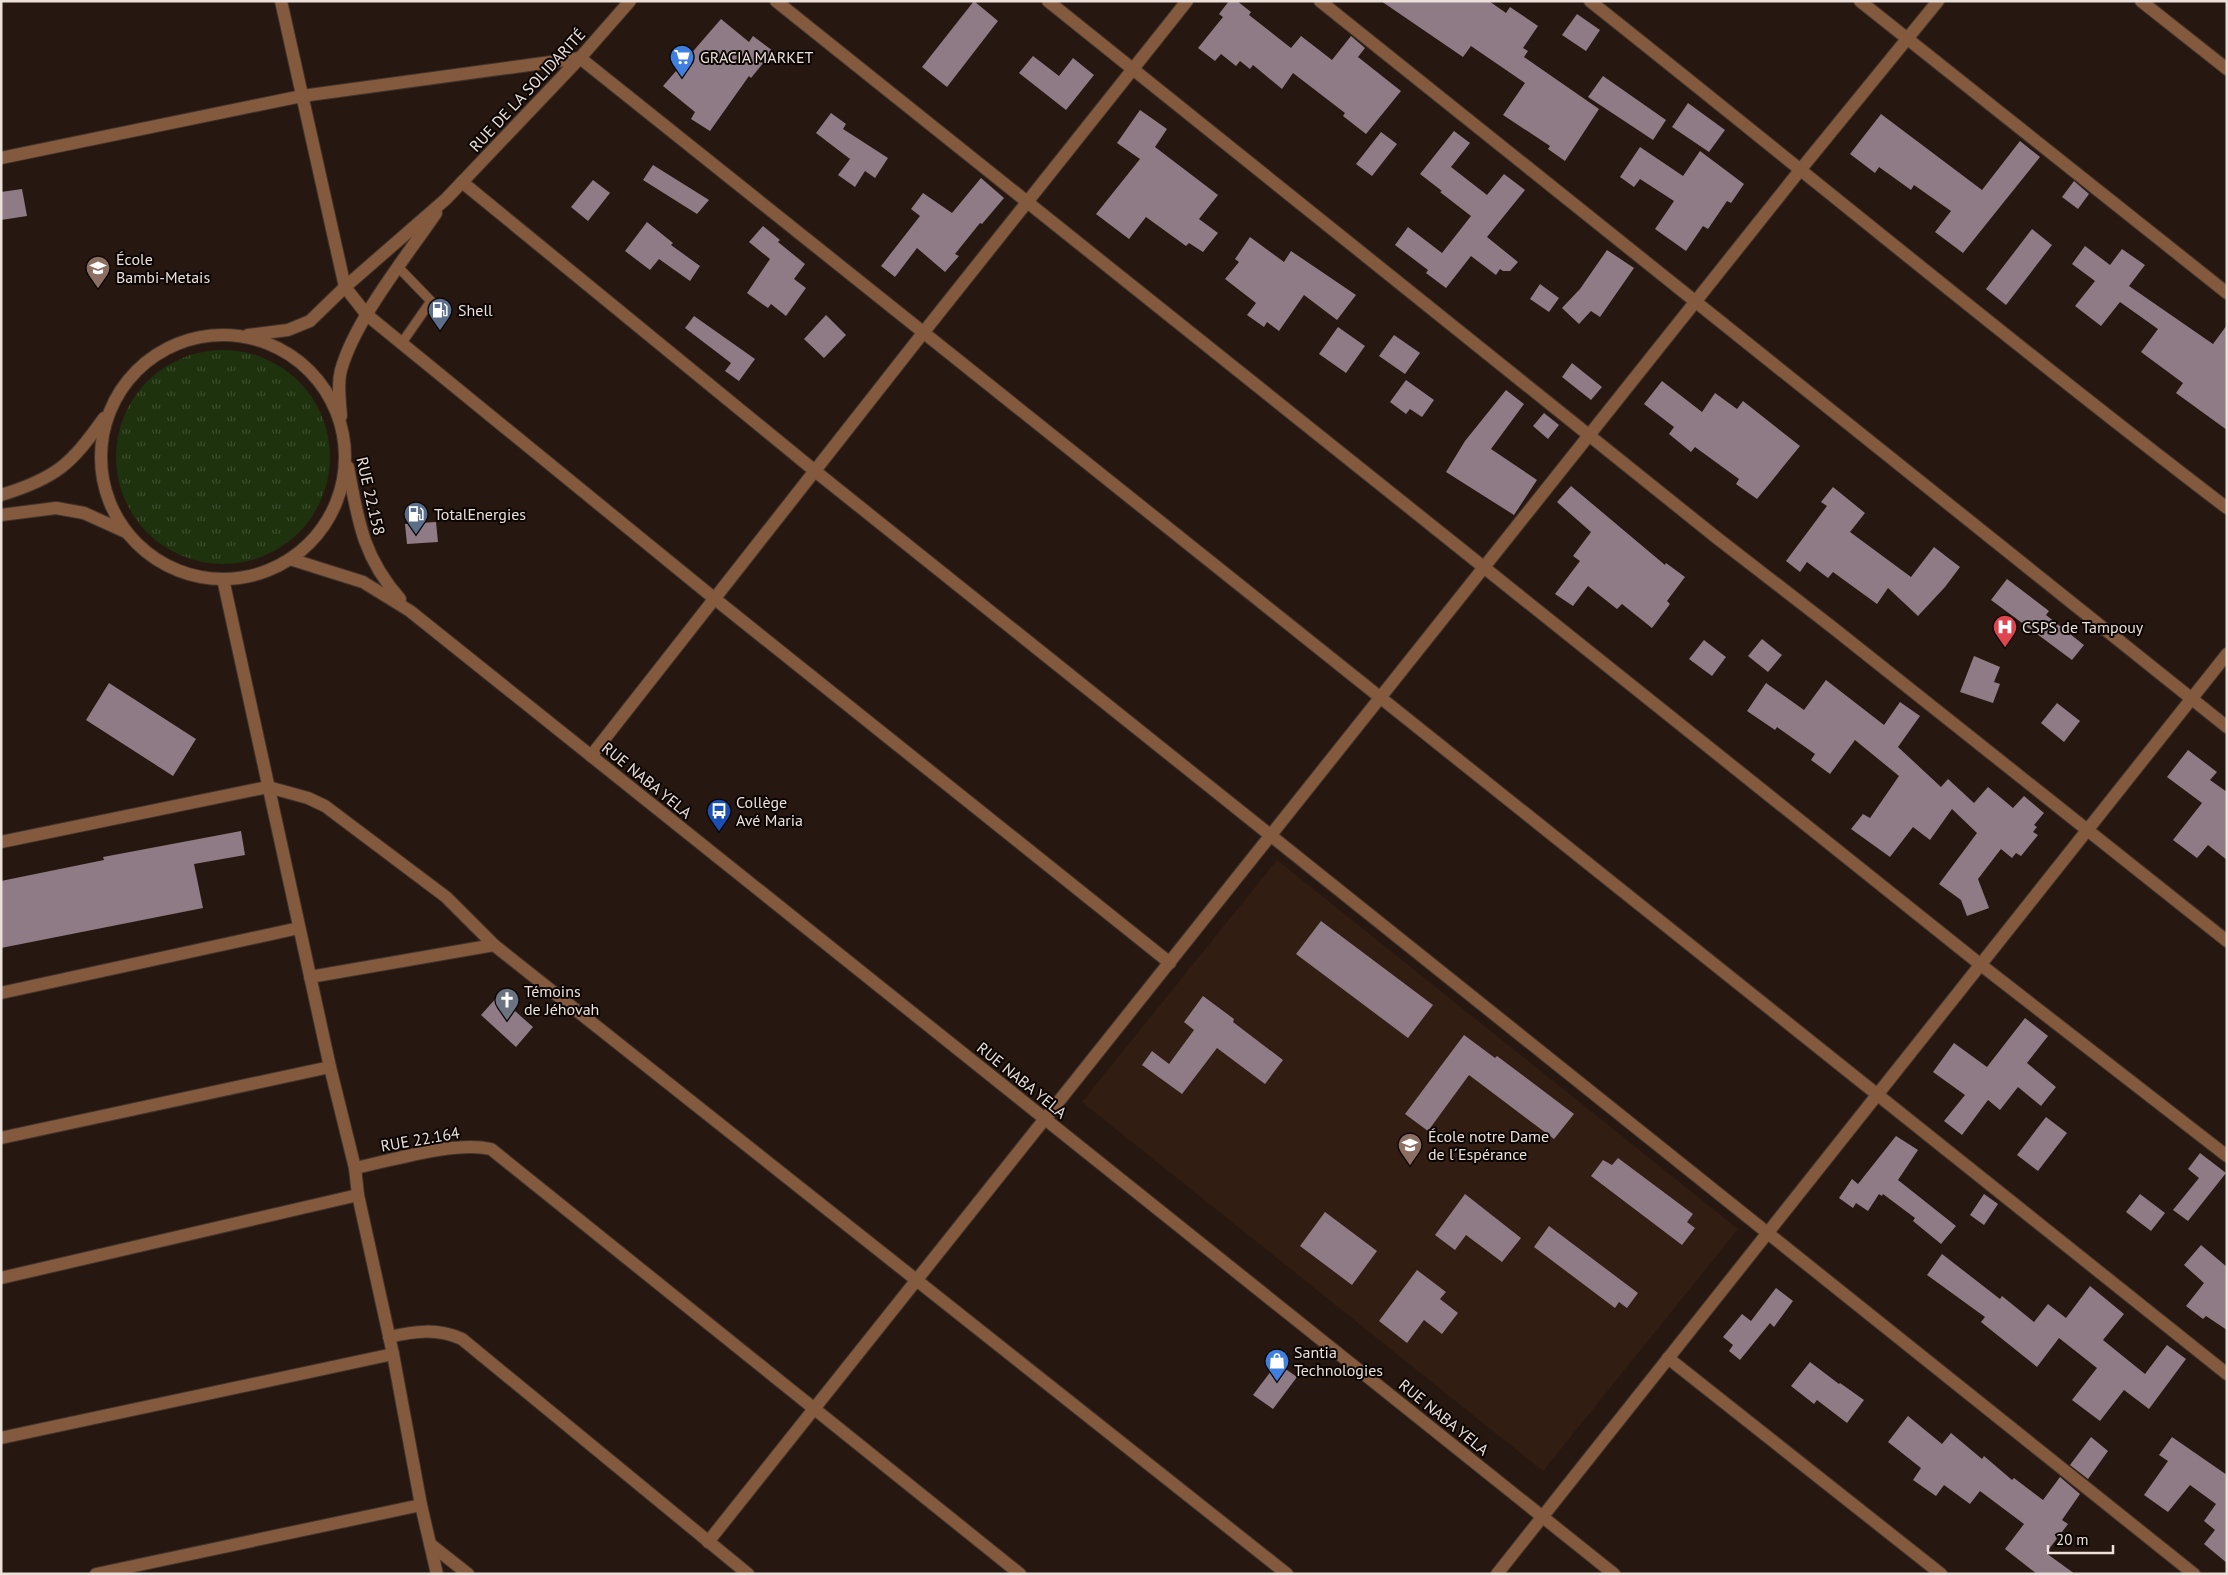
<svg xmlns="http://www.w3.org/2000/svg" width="2228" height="1575" font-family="'PT Sans',sans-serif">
<defs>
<pattern id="grass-tufts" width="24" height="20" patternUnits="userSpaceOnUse" patternTransform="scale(1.25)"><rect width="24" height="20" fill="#1d320d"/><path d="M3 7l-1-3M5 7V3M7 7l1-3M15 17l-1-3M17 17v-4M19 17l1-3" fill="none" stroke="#3e4f30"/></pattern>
</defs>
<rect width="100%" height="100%" fill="#261810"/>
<polygon fill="#321d13" points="1277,860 1738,1229 1543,1471 1082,1102"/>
<circle fill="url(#grass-tufts)" cx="223" cy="457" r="107"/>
<g fill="#8f7b85">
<polygon points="974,1 998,21 947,87 922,67"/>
<polygon points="1229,1 1237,1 1251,12 1249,15 1291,48 1301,36 1332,60 1351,36 1365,48 1358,57 1401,91 1366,134 1343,116 1345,113 1293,73 1282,89 1253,65 1250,69 1240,61 1236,66 1221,54 1215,61 1198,48 1223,17 1219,14"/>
<polygon points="1381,1 1489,1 1506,13 1510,7 1538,26 1523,48 1528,51 1524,57 1599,109 1565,161 1548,149 1550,146 1503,115 1525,83 1471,46 1463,57"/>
<polygon points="1577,14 1600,30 1586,51 1562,35"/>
<polygon points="721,19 749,42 753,36 773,51 751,78 749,76 710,131 691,119 695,112 663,86"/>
<polygon points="1033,56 1059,76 1073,58 1094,75 1066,110 1019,73"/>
<polygon points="1603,76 1666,120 1653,140 1588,97"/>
<polygon points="1688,103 1725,130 1709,152 1672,127"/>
<polygon points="1140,110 1167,129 1155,147 1218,195 1199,219 1218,233 1203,252 1189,243 1186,246 1146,217 1129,239 1096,214 1140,159 1117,143"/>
<polygon points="831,113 846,124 843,129 888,158 875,178 865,171 855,187 838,175 850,159 816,133"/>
<polygon points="1881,114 1982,190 2020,141 2040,157 1963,253 1935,232 1951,211 1914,185 1911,190 1879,167 1875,173 1850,154"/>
<polygon points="1454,131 1470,143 1451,167 1487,195 1504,174 1525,190 1487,237 1518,262 1510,271 1503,271 1500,269 1496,275 1471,256 1446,288 1426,273 1428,270 1395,245 1408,227 1442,253 1471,216 1440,192 1442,191 1420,174"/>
<polygon points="1381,132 1397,144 1372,176 1356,164"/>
<polygon points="1640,147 1683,176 1700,151 1744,184 1731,203 1727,201 1708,229 1703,226 1686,251 1655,229 1674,201 1640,179 1634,187 1620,177"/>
<polygon points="653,165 709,200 697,214 643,180"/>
<polygon points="981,178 1004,198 982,224 980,223 955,254 959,256 945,272 917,248 895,277 881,266 920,216 911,209 923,193 952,213"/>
<polygon points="593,180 610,193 588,221 571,207"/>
<polygon points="2074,181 2089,194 2078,209 2062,197"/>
<polygon points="22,189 27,216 1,220 1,192"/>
<polygon points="647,222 673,243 671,245 700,266 690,281 659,259 650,270 625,251"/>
<polygon points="763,226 780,240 778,242 805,264 794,279 806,288 786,316 771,304 768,308 747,293 770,259 749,242"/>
<polygon points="2032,229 2052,245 2006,305 1986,289"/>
<polygon points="1250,237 1284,262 1291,251 1356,295 1337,320 1304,295 1279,331 1267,322 1264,327 1247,315 1256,303 1225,279 1239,262 1235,259"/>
<polygon points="2085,246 2110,265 2122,249 2145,265 2129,286 2213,344 2227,325 2227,430 2176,393 2183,383 2141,352 2158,329 2120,302 2101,326 2075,306 2095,281 2072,264"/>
<polygon points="1607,250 1634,268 1600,317 1591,311 1579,324 1562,308 1580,289"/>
<polygon points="1540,284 1559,298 1549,312 1530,299"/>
<polygon points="826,315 846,335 824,358 804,339"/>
<polygon points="694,316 755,359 739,381 725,371 731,363 685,328"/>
<polygon points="1338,327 1365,346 1346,373 1319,354"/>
<polygon points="1394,335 1420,353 1405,374 1379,356"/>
<polygon points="1572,363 1602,387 1591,400 1562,377"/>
<polygon points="1406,380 1434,400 1422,417 1410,409 1406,414 1390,402"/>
<polygon points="1662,381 1702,412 1715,393 1737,409 1743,401 1800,446 1757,499 1736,484 1739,479 1695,447 1691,452 1669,434 1674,427 1644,404"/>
<polygon points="1506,390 1524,404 1491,449 1537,480 1514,515 1446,472 1465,441"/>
<polygon points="1544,413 1559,425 1548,439 1533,426"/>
<polygon points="1571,486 1665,565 1666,563 1685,577 1667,601 1670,604 1652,628 1622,604 1617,609 1588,586 1573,606 1555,594 1580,561 1573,556 1591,532 1557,502"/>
<polygon points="1833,487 1865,513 1850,532 1911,577 1934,547 1960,567 1945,587 1918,616 1888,588 1877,604 1833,572 1828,578 1807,562 1800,572 1786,561 1827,506 1821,502"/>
<polygon points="436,522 438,542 407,544 405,524"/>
<polygon points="2007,579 2049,611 2046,615 2084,645 2072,660 1991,600"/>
<polygon points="1762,639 1782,655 1768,672 1748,656"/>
<polygon points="1704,640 1726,657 1712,676 1689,659"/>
<polygon points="1974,656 2000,667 1994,682 2000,684 1993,703 1960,692"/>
<polygon points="1826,680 1884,725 1900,702 1920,716 1898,747 1941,787 1948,779 1974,803 1988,787 2013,808 2024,796 2044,813 2034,825 2037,827 2033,832 2038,835 2021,856 2016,853 2012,858 2001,849 1978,879 1989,908 1967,916 1961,900 1939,884 1977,833 1952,809 1930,840 1913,827 1890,857 1851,829 1863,814 1870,818 1899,776 1855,740 1830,774 1811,760 1815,754 1777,727 1775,730 1747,711 1766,683 1804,710"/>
<polygon points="109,683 196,739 173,776 86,720"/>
<polygon points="2057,703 2080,721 2064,742 2041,723"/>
<polygon points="2188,750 2217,772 2210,780 2227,792 2227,860 2208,845 2197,858 2173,840 2202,803 2167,777"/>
<polygon points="241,831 245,855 194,864 203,908 1,948 1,881 104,860 103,857"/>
<polygon points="1321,921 1433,1005 1408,1038 1296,954"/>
<polygon points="498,996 533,1027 516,1047 481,1015"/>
<polygon points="1203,996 1234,1019 1233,1022 1283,1060 1265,1084 1217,1048 1182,1094 1142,1065 1152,1051 1169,1064 1194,1030 1184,1022"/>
<polygon points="2025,1018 2048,1036 2027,1063 2056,1087 2041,1106 2018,1087 2000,1110 1988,1100 1962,1135 1944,1121 1965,1095 1933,1072 1954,1043 1987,1067"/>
<polygon points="1464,1035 1495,1058 1497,1056 1574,1114 1554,1139 1469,1075 1428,1131 1405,1114"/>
<polygon points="2046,1117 2067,1133 2038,1171 2017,1155"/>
<polygon points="1896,1136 1918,1150 1898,1180 1956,1226 1941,1244 1913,1221 1915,1218 1883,1194 1882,1196 1879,1194 1868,1211 1856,1203 1853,1208 1839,1198 1852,1179 1858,1184"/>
<polygon points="2200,1153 2226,1173 2188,1221 2173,1210 2199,1178 2188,1169"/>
<polygon points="1618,1158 1693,1214 1687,1222 1695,1228 1682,1245 1591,1176 1603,1160 1612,1165"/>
<polygon points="1465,1194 1521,1238 1502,1262 1466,1235 1455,1250 1435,1235"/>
<polygon points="1984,1194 1998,1204 1984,1225 1970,1215"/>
<polygon points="2140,1194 2165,1213 2151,1231 2126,1212"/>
<polygon points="1325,1212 1377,1251 1352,1285 1300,1246"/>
<polygon points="1549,1226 1638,1293 1627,1308 1619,1302 1615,1308 1534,1247"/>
<polygon points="2201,1245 2227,1267 2227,1330 2206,1316 2203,1319 2186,1306 2204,1283 2184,1265"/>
<polygon points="1942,1254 2000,1299 2002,1296 2034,1322 2048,1304 2066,1318 2090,1286 2124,1314 2103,1340 2145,1374 2167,1345 2186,1359 2149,1409 2124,1390 2100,1421 2072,1400 2097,1368 2059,1338 2037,1367 1981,1322 1985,1317 1927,1275"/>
<polygon points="1417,1270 1446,1292 1440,1299 1458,1313 1442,1334 1424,1320 1407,1343 1379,1321"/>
<polygon points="1776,1288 1793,1301 1774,1327 1770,1323 1740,1360 1729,1351 1733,1345 1723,1337 1742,1314 1751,1321"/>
<polygon points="1810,1362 1839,1384 1840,1383 1864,1400 1847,1423 1817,1400 1814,1404 1791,1386"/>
<polygon points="1277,1363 1297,1377 1273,1409 1253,1395"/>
<polygon points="1908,1416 1942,1444 1951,1433 1982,1459 1984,1456 2012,1480 2014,1478 2043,1500 2060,1477 2080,1494 2062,1520 2068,1524 2046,1553 2075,1574 2037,1574 2005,1549 2024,1524 1980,1491 1970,1504 1944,1485 1936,1496 1913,1480 1921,1468 1888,1442"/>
<polygon points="2091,1437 2108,1451 2088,1479 2070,1465"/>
<polygon points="2172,1437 2227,1475 2227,1563 2204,1544 2215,1530 2204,1521 2216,1504 2190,1485 2168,1512 2144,1495 2168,1461 2159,1455"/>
</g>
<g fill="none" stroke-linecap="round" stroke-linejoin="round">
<defs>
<polyline id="service" points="399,268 431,301 401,344"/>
<g id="minor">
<polyline points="776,1 1981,965 2227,1156"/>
<polyline points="1048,1 1717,538 1832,627 2227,941"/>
<polyline points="1320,1 2227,727"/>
<path d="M1590,1C1803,170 2011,343 2227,508"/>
<polyline points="1860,1 2227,293"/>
<polyline points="2141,1 2227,69"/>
<polyline points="1,158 302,96 580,58 2227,1374"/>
<polyline points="462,182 815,471 2194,1574"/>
<polyline points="367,315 715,599 1170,963"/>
<polyline points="223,579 330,1067 355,1168 358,1195 393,1354 421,1505 437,1574"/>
<polyline points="591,756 923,333 1187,1"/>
<polyline points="1,842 268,787 308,798 325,806 446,897 494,945 1287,1574"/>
<polyline points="310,977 494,945"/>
<polyline points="1,993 299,928"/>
<polyline points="1,1138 330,1067"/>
<path d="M355,1168C394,1160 453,1141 491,1149L1020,1574"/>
<polyline points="1,1278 358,1195"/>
<path d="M389,1337C415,1331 437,1328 462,1339L748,1574"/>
<polyline points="1668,1358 1941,1574"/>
<polyline points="1,1438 393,1354"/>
<polyline points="708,1542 1801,169 1938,1"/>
<polyline points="430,1544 468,1574"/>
<polyline points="96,1574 421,1505"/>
<polyline points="1497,1574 2227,654"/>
</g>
<g id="tertiary">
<polyline points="281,1 345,287 367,315"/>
<polyline points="248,335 288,330 310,321 345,287 446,199 580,58 630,1"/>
<circle cx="223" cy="457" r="122"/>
<path d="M341,416C340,401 337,385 341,370C355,320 406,257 436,213"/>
<path d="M348,467C358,521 363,557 400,599"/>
<path d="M1,495C57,478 71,464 104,418"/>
<polyline points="1,515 56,508 84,513 126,532"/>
<polyline points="290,559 363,582 410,611 1614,1574"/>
</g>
</defs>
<use href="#service" stroke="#42342c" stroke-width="11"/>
<use href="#minor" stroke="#42342c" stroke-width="14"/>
<use href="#tertiary" stroke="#42342c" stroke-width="14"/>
<use href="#service" stroke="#835a3e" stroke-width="9"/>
<use href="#minor" stroke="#835a3e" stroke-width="12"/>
<use href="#tertiary" stroke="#835a3e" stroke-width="12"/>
</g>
<defs>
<symbol id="supermarket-pin" viewBox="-11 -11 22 30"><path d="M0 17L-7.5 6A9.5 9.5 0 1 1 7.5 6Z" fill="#3f7fe0" stroke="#0b0503"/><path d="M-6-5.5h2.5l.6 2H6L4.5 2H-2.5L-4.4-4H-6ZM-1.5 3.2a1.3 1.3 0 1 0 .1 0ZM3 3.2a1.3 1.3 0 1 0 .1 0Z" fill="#fff"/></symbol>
<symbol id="school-pin" viewBox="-11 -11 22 30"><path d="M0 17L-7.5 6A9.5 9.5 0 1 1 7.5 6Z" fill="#8d6e63" stroke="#0b0503"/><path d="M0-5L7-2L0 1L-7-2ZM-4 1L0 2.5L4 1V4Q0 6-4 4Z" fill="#fff"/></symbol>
<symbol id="fuel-pin" viewBox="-11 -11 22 30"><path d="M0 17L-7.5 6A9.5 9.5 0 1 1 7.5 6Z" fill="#5c6f8a" stroke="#0b0503"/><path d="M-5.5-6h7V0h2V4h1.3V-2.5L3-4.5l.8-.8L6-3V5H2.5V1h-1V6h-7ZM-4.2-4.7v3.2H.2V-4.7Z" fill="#fff"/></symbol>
<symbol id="hospital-pin" viewBox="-11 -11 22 30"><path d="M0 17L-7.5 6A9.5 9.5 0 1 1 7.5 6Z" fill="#e0444e" stroke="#0b0503"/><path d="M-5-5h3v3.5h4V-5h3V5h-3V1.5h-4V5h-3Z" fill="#fff"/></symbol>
<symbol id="bus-pin" viewBox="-11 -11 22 30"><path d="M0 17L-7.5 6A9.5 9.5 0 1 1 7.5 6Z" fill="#1a4fb4" stroke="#0b0503"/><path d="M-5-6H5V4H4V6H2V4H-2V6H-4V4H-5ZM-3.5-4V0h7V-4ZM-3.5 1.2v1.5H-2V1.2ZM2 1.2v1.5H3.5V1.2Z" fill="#fff"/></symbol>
<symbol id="church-pin" viewBox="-11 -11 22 30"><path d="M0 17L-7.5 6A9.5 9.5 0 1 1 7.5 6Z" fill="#6b7280" stroke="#0b0503"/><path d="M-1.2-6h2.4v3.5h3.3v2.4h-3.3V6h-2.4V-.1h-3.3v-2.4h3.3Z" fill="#fff"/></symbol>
<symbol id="shop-pin" viewBox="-11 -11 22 30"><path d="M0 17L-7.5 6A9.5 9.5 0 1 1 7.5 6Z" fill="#3f7fe0" stroke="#0b0503"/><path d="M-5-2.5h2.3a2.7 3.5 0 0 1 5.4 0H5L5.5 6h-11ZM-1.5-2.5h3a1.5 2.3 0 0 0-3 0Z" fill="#fff"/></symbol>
</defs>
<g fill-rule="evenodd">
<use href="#supermarket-pin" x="668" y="43" width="28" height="38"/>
<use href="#school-pin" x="84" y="254" width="28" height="38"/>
<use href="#fuel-pin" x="426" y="296" width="28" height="38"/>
<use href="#fuel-pin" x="402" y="500" width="28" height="38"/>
<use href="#hospital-pin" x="1991" y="613" width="28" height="38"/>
<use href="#bus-pin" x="705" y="797" width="28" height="38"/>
<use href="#church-pin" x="493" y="986" width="28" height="38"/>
<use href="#school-pin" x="1396" y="1131" width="28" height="38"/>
<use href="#shop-pin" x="1263" y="1347" width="28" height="38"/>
</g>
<g text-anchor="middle" stroke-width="4" stroke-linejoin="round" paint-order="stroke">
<g font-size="16" fill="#ebe0da" stroke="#0b0503" text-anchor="start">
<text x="700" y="63">GRACIA MARKET</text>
<text x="116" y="265">École<tspan x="116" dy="18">Bambi-Metais</tspan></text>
<text x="458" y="316">Shell</text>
<text x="434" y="520">TotalEnergies</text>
<text x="2022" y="633">CSPS de Tampouy</text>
<text x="736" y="808">Collège<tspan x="736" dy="18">Avé Maria</tspan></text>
<text x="524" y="997">Témoins<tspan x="524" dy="18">de Jéhovah</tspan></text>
<text x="1428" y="1142">École notre Dame<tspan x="1428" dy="18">de l´Espérance</tspan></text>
<text x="1294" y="1358">Santia<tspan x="1294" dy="18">Technologies</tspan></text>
</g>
<g font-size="16" fill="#ebe0da" stroke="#0b0503">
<text transform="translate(527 90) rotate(-47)" y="6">RUE DE LA SOLIDARITÉ</text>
<text transform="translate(371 496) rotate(77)" y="6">RUE 22.158</text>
<text transform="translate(647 780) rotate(39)" y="6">RUE NABA YELA</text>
<text transform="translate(1022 1080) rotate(39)" y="6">RUE NABA YELA</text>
<text transform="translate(420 1139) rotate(-10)" y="6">RUE 22.164</text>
<text transform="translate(1444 1417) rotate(39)" y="6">RUE NABA YELA</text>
</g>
</g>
<rect width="2228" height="1575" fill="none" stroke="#ebe0da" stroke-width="5"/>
<path d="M2048 1545v8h65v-8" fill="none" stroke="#ebe0da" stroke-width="2.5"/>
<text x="2056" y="1545" font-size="15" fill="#ebe0da" stroke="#0b0503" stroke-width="4" paint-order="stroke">20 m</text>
</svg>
